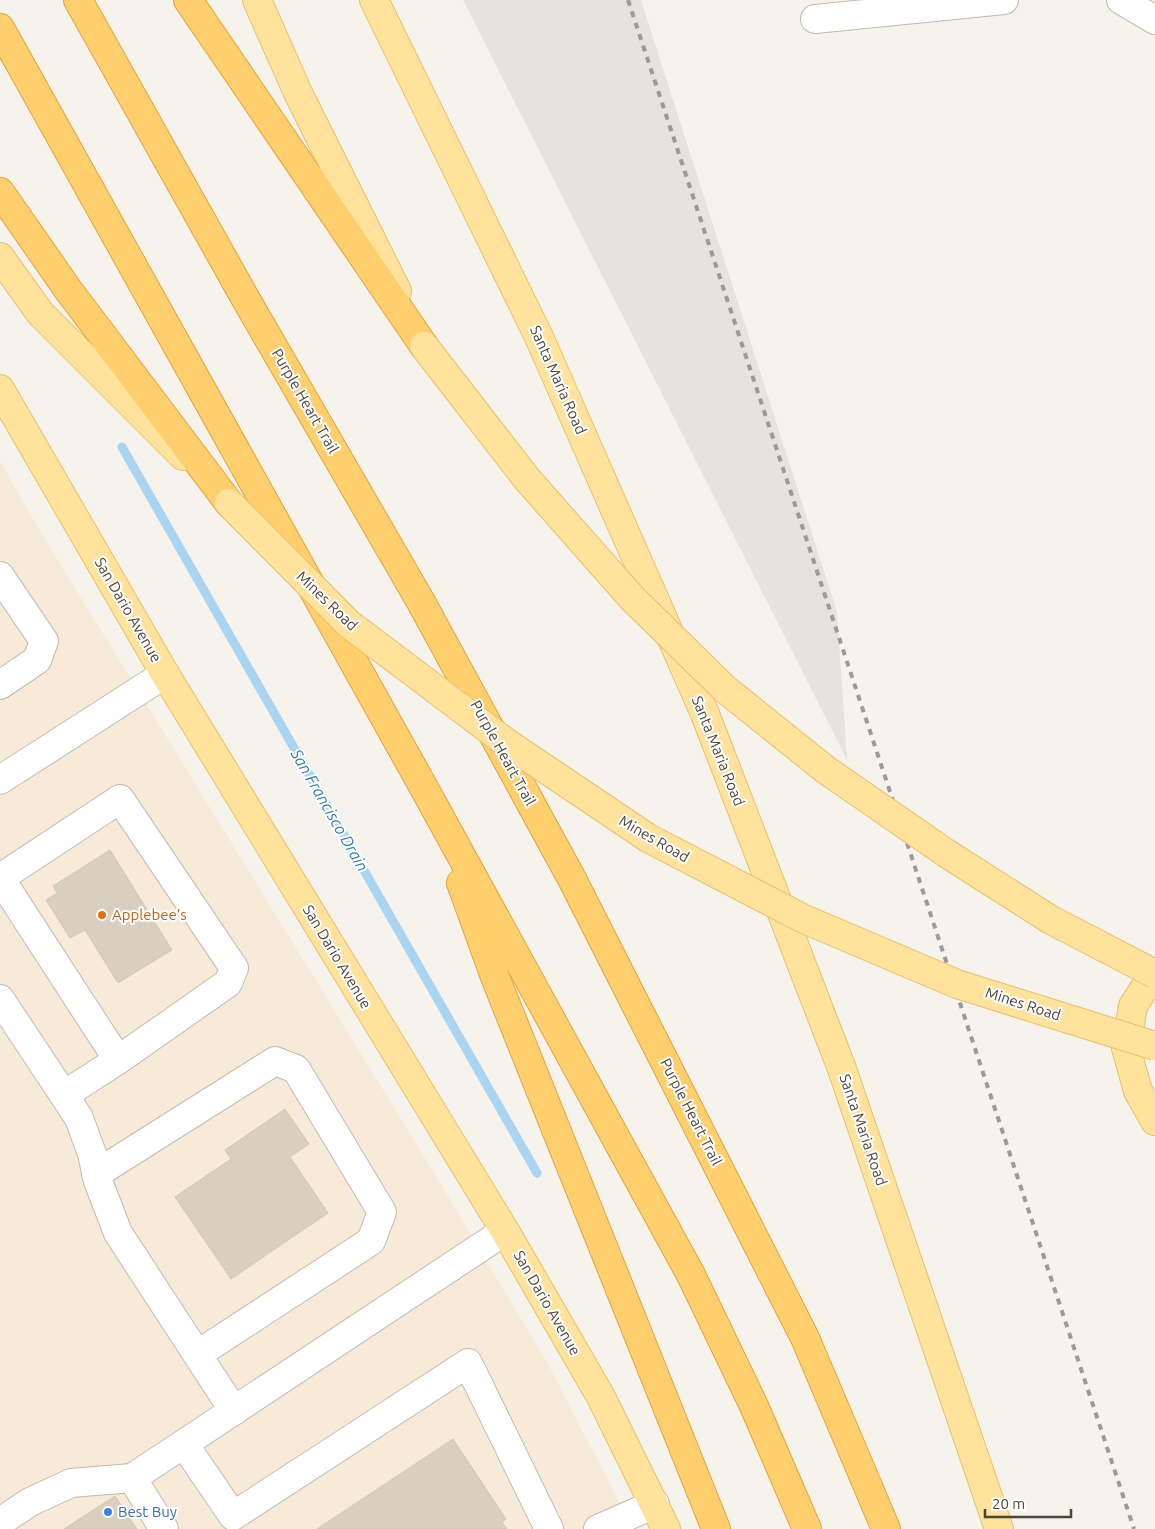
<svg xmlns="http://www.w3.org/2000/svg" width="1155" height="1529" font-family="Ubuntu,sans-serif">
<rect width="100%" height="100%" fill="#f6f3ec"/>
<polygon fill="#f7ead8" points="0,461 40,531 436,1176 550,1368 633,1529 0,1529"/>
<polygon fill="#e6e2dd" points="463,0 641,0 837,612 847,760"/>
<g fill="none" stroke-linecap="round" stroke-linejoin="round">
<polyline stroke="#a9d4f2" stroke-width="9" points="122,447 537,1173"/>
</g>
<g fill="#d8cfc1" stroke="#d3c7b4">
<polygon points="110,850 172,950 118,983 85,930 70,938 46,900 57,893 53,886"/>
<polygon points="285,1109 309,1144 290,1157 328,1213 231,1279 175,1197 231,1159 225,1150"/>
<polygon points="453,1439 506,1519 502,1522 507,1529 317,1529"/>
<polygon points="115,1496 137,1529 64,1529"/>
</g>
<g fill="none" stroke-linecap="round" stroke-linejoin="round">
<defs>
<g id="minor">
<polyline points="1121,0 1155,20"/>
<polyline points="815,19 1004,0"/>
<polyline points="0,576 44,641 37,660 0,685"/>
<polyline points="0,780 165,674"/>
<polyline points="0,878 120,799 234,968 228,983 118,1060"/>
<polyline points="0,878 118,1060 64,1095"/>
<polyline points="0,999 79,1118 92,1154 98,1181 118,1233 234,1411"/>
<polyline points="96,1174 275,1061 296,1069 382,1212 371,1241 198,1354"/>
<polyline points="184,1444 233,1516 468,1363 549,1529"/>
<polyline points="0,1522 30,1502 71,1483 132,1478"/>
<polyline points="164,1529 132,1478 505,1231"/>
<polyline points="598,1529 655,1504"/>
</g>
<g id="major">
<polyline points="257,0 298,93 397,291"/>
<polyline points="374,0 539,337 705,714 842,1069 999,1529"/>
<polyline points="0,257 40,313 183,456"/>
<polyline points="0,389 165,674 505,1231 601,1397 666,1529"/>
<polyline points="1155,972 1133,1006 1126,1048 1138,1091 1155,1121"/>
</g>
<g id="highway">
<polyline points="78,0 244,296 421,602 572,879 805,1338 886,1529"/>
<polyline points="188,0 424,346"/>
<polyline points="0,28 429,797 691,1275 754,1406 807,1529"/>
<polyline points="0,192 69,291 229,503"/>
<polyline points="461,883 495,977 716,1529"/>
</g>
</defs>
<use href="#minor" stroke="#c2bbae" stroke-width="30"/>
<use href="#major" stroke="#e6c16a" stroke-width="30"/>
<use href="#highway" stroke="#e0a43c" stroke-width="30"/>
<use href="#minor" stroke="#fff" stroke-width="28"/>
<use href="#major" stroke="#ffe39c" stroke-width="28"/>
<use href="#highway" stroke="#ffcf6e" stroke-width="28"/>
<polyline stroke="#9a9a9a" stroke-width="4" stroke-dasharray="6 6" stroke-linecap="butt" points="628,0 1134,1529"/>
<defs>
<g id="major-bridge">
<polyline points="424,346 527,479 632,598 725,689 826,770 946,853 1051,920 1155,974"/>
<polyline points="229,503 349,624 507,743 648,838 804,919 957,984 1155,1046"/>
</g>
</defs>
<use href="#major-bridge" stroke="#e6c16a" stroke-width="30" stroke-linecap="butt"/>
<use href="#major-bridge" stroke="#ffe39c" stroke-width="28"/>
</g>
<circle fill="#e8710a" stroke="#fff" stroke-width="2" cx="102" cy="915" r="5"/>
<circle fill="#3f7fe0" stroke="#fff" stroke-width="2" cx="108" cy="1512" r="5"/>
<g text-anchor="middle" stroke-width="4" stroke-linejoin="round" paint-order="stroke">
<g font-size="15" fill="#4b4439" stroke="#fff">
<text transform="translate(558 380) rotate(66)" y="5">Santa Maria Road</text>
<text transform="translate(305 401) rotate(60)" y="5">Purple Heart Trail</text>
<text transform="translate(327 601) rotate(44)" y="5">Mines Road</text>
<text transform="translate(128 610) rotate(60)" y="5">San Dario Avenue</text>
<text transform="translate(718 751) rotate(68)" y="5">Santa Maria Road</text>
<text transform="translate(503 753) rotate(61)" y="5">Purple Heart Trail</text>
<text transform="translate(654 839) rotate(30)" y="5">Mines Road</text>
<text transform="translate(337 957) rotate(59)" y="5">San Dario Avenue</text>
<text transform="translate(1023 1004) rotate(18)" y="5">Mines Road</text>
<text transform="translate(691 1112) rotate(63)" y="5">Purple Heart Trail</text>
<text transform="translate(863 1130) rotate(71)" y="5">Santa Maria Road</text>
<text transform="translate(547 1303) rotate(60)" y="5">San Dario Avenue</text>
</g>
<g font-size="15" fill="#c56008" stroke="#fff" text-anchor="start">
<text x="112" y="920">Applebee's</text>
</g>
<g font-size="15" fill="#366cbe" stroke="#fff" text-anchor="start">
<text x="118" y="1517">Best Buy</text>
</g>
<g font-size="16" font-style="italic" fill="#2e7ab2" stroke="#fff">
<text transform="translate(330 810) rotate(60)" y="6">San Francisco Drain</text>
</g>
</g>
<path d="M985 1509v8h86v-8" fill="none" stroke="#4b4439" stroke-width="2.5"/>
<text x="992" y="1509" font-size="15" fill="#4b4439" stroke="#ffffff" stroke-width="4" paint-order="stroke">20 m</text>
</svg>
